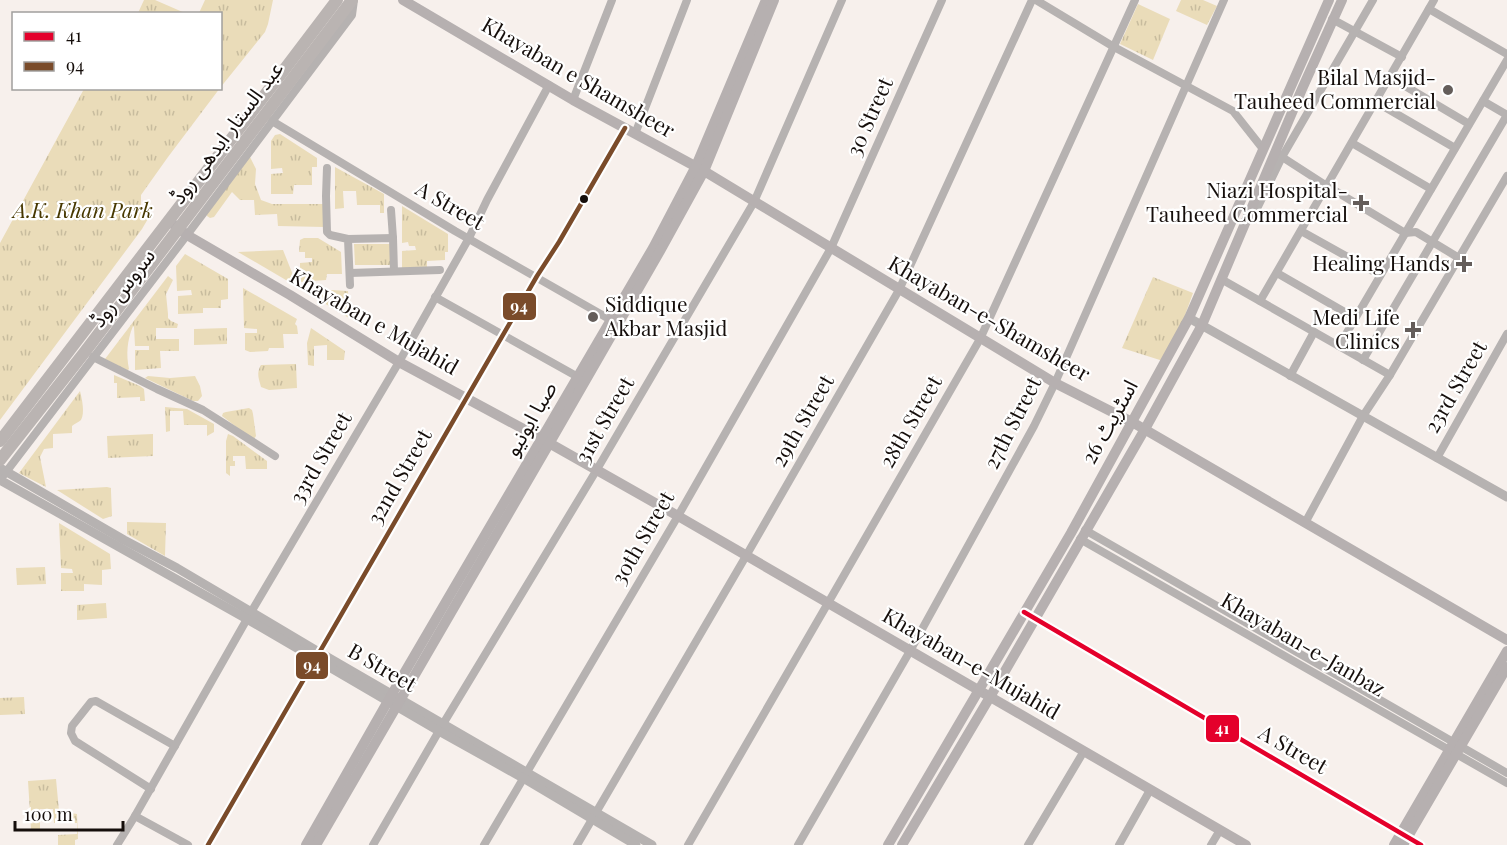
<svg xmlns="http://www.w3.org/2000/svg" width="1507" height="845" font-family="'Playfair Display','Noto Sans Arabic',serif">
<defs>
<pattern id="grass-tufts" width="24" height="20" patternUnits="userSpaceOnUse" patternTransform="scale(1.5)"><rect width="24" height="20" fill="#eadcb9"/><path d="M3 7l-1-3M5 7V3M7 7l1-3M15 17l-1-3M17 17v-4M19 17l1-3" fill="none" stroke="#c8bc9e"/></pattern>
</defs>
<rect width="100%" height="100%" fill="#f7f0ec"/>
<g fill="url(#grass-tufts)">
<polygon points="144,0 155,0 185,13 138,13"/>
<polygon points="205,0 273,0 268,24 265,32 220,88 220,14 199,13"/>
<polygon points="1181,0 1203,0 1217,6 1207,25 1176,11"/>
<polygon points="1138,4 1170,19 1153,60 1120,44"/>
<polygon points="220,88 168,157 141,195 141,206 149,217 142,229 0,420 0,243 84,89"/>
<polygon points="280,134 317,158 317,167 312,167 312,185 294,185 293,194 271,194 271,174 283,173 282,168 271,169 271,141 275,135"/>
<polygon points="249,155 256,169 255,184 261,200 272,204 324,204 324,227 278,226 277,214 255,215 254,200 240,200 232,192 214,217 210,218 207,216 207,213"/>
<polygon points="335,167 384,194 384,213 380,213 380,205 357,205 356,191 343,191 344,208 335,209"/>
<polygon points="402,206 448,234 448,252 445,252 445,260 427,261 427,268 402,269 402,251 416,250 415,246 409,246 408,242 402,243"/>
<polygon points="304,238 318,238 341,252 342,274 327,274 326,280 300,282 300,263 312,262 312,258 305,258 305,252 299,252 300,240"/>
<polygon points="354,244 391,244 391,265 355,265"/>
<polygon points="283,250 293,275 291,283 238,252"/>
<polygon points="185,254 228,279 228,299 221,300 221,308 203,308 203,313 178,314 178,296 192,295 191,290 177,291 176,266"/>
<path d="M168,276L173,280L166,294L168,314V318L171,321L178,324L177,328H156V339H179V351H160L161,368L135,370V350H149V346H135L134,327L133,326C127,341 126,354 129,369L127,371L105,359Z"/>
<polygon points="1153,277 1193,293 1184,318 1163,361 1122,348"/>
<polygon points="243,288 297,319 295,324 297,326 298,334 283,334 284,348 269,348 268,351 250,352 245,350 245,333 257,333 257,329 244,328"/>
<polygon points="299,288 348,291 349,318"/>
<polygon points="227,328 227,344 194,345 194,329"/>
<polygon points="311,328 345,351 344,360 327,360 327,345 314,346 314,366 308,365 307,343"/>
<path d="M296,364L297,388L269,390L261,387C259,379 256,373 261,365Z"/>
<polygon points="114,375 140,386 144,389 145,401 140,401 140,397 117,398 117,383 114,383"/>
<polygon points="148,376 170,378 195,376 200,386 202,396 198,401 193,401 145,378"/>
<path d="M80,391C82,399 85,413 81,420C79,422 74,424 72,426V433L53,434V448L44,449L40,457L46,487L19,473Z"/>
<polygon points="165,407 187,409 214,424 214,432 207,436 207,425 184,425 183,411 170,411 170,431 166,432"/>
<polygon points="249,408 252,410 253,414 256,436 254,439 252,439 222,416 223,413 226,412"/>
<polygon points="153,434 153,456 108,458 107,436"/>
<polygon points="228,434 233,436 267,461 267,469 246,469 245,456 233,456 233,461 235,461 235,466 230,466 230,476 226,473 226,441"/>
<polygon points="107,487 111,488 111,491 112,516 103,519 57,490"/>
<polygon points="127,522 166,523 165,556 127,534"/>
<polygon points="59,523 110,554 111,569 102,570 102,585 84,584 84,591 61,591 61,573 73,573 72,569 61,568"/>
<polygon points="45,567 46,584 17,585 16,568"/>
<polygon points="106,603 107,618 77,620 77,605"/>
<polygon points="24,697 25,714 0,715 0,698"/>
<polygon points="56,779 59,811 77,814 78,839 75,840 75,845 58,845 58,835 77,834 77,823 54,823 53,809 40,809 40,829 31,829 28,781"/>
</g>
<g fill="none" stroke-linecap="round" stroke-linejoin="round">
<g stroke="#b6b2b1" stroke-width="8">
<polyline points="1036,0 1114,47 1233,111 1263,149"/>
<polyline points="1429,9 1507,54"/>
<polyline points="1332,19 1402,57"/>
<polyline points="1390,77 1469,124"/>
<polyline points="573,100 612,0"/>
<polyline points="1483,101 1507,115"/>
<polyline points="1376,102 1455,148"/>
<polyline points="272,121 455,231 611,320"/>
<polyline points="635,134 687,0"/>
<polyline points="1352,143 1431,189"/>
<polyline points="1279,155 1327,186 1405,233 1416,232 1459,258"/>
<polyline points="327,168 326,196 327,232 330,235 348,239 350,285"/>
<polyline points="391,210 393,238"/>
<polyline points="1252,219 1282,157 1373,0"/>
<polyline points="1301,231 1380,275"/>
<polyline points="348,239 393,238 394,271"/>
<polyline points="350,273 440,270"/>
<polyline points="1277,273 1355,318"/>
<polyline points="1221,279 1390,375"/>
<polyline points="435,297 578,377"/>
<polyline points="1260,301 1434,0"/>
<polyline points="1339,346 1507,60"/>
<polyline points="93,357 157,389 203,410 275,456"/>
<polyline points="1363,360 1507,115"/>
<polyline points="1290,376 1314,332"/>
<polyline points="1437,458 1507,334"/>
<polyline points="3,476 187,235 352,15 354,0"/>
<polyline points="1305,523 1363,416 1390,375 1507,176"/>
<polyline points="1085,530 1507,773"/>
<polyline points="1080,539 1507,783"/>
<polyline points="1033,617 1421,845"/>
<polyline points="151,789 75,741 71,733 72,726 91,702 96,701 175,746"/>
<polyline points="135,816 188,845"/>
<polyline points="117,845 135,816 247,619 399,362 469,238 487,200 549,85"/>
<polyline points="208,845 537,276 559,242 625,128"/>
<polyline points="373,845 443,724 596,471 754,202 842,0"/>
<polyline points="484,845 678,516 831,248 942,0"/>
<polyline points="577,845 746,556 899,290 1032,0"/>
<polyline points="688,845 828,603 980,339 1135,0"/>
<polyline points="798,845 910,651 1034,426 1055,383 1224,0"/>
<polyline points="1028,845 1084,751"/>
<polyline points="1119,845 1150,790"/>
<polyline points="1211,845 1220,830"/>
</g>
<g stroke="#b6b2b1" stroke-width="9">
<polyline points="1189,318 1507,497"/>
<polyline points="0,468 124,540 177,568 319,652 652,845"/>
<polyline points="0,480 247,619 439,731 523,778 636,845"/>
</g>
<g stroke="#b6b0b0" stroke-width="10">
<polyline points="403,0 573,100 704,171 1055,383 1132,422 1507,640"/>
<polyline points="169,221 187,235 290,295 399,362 542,439 678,516 1246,845"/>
<polyline points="306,845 392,694 653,248 696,166 766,0"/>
<polyline points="316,845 549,444 660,251 704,171 774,0"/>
<polyline points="888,845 1071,533 1189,318 1329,0"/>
<polyline points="902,845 990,697 1145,429 1202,325 1302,89 1342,0"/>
<polyline points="1394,845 1507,651"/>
<polyline points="1403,845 1507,667"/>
</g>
<g stroke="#bab4b2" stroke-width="12">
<polyline points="0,441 284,70 337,0"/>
<polyline points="0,460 84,353 352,0"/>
</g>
<defs>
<polyline id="bus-1" points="1024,612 1421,845"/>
<polyline id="bus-2" points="208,845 537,276 559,242 625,128"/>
</defs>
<use href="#bus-1" stroke="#fff" stroke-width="9"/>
<use href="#bus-2" stroke="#fff" stroke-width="9"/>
<use href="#bus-1" stroke="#e4002b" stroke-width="4.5"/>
<use href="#bus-2" stroke="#7a4b2a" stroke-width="4.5"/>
</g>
<g fill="#645d5a" stroke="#fff" stroke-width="2">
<circle cx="1448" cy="90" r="6"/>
<path d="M1358 194h6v6h6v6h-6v6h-6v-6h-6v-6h6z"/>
<path d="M1461 255h6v6h6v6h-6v6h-6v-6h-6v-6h6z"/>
<circle cx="593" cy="317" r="6"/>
<path d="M1410 321h6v6h6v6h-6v6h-6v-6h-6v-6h6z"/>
</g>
<circle fill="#150e0b" stroke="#fff" stroke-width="2" cx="584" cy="199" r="5"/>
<g text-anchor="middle" stroke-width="4.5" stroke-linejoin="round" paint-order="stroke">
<g font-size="21" fill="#150e0b" stroke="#fff">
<text transform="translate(578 78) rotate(30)" y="7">Khayaban e Shamsheer</text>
<text transform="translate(870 117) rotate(-66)" y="7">30 Street</text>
<text transform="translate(227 133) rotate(-53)" y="7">عبد الستار ایدھی روڈ</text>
<text transform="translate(450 206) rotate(30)" y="7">A Street</text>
<text transform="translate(123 288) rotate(-53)" y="7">سروس روڈ</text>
<text transform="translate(989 319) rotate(30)" y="7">Khayaban-e-Shamsheer</text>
<text transform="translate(374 322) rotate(30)" y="7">Khayaban e Mujahid</text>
<text transform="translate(1456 387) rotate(-60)" y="7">23rd Street</text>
<text transform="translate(531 419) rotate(-60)" y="7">صبا ایونیو</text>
<text transform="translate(605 420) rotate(-60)" y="7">31st Street</text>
<text transform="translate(803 421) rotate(-60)" y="7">29th Street</text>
<text transform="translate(911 422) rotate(-60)" y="7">28th Street</text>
<text transform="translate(1110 422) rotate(-61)" y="7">اسٹریٹ 26</text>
<text transform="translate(1013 423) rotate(-63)" y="7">27th Street</text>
<text transform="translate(321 458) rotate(-60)" y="7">33rd Street</text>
<text transform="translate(400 477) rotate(-60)" y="7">32nd Street</text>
<text transform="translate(643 538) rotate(-60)" y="7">30th Street</text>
<text transform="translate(1303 645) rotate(30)" y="7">Khayaban-e-Janbaz</text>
<text transform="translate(971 664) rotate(30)" y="7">Khayaban-e-Mujahid</text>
<text transform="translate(382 668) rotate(30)" y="7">B Street</text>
<text transform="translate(1293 750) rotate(30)" y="7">A Street</text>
</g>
<g font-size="21" fill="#150e0b" stroke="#fff" text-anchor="end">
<text x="1436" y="85">Bilal Masjid-<tspan x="1436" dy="24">Tauheed Commercial</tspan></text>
<text x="1348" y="198">Niazi Hospital-<tspan x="1348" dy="24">Tauheed Commercial</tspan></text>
<text x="1450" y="271">Healing Hands</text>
<text x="605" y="312" text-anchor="start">Siddique<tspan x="605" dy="24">Akbar Masjid</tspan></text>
<text x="1400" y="325">Medi Life<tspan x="1400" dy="24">Clinics</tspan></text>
</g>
<g font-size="21" font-style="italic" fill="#473800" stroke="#fff">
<text x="83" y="218">A.K. Khan Park</text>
</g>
</g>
<g stroke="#fff" stroke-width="2">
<rect x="502" y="292" width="35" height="29" rx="6" fill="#7a4b2a"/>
<rect x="295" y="651" width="34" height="29" rx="6" fill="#7a4b2a"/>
<rect x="1205" y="714" width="35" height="29" rx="6" fill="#e4002b"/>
</g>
<g font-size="16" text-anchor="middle" font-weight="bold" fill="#fff">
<text x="519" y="312">94</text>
<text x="312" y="671">94</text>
<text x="1222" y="734">41</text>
</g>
<rect x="12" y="12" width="210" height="78" fill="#ffffff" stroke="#a19f9d" stroke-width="1.5"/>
<rect x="24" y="32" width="30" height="9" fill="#e4002b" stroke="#a19f9d" stroke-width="1.5"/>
<text x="66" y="42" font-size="18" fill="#150e0b">41</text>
<rect x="24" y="62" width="30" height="9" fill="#7a4b2a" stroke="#a19f9d" stroke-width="1.5"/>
<text x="66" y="72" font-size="18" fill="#150e0b">94</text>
<path d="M15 821v9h108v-9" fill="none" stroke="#150e0b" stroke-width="3"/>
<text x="24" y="821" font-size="18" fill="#150e0b" stroke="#ffffff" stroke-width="4.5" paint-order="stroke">100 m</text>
</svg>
